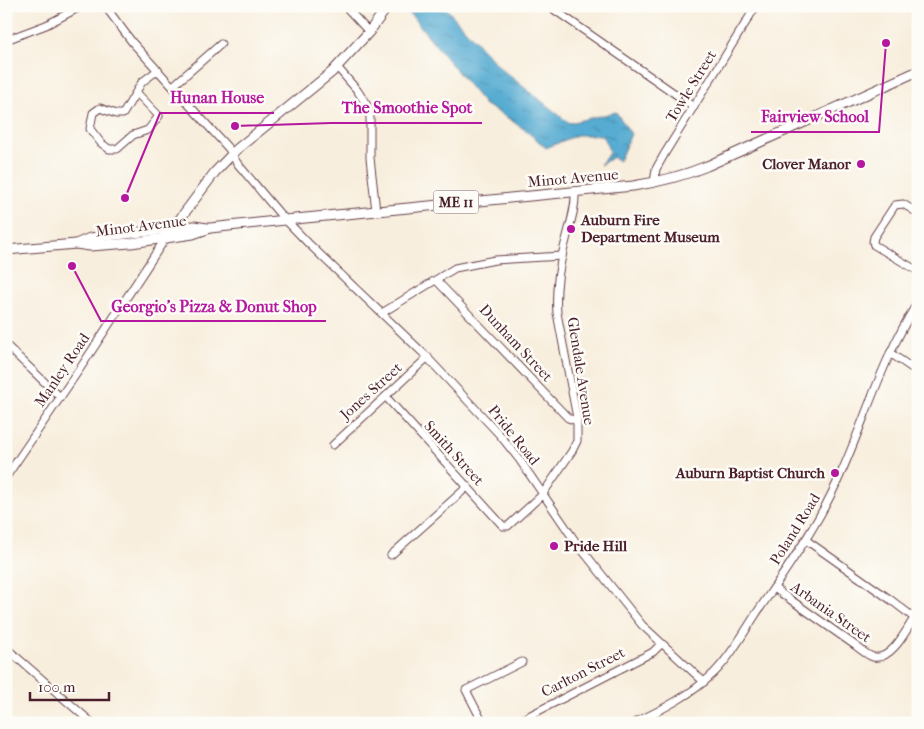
<svg xmlns="http://www.w3.org/2000/svg" width="924" height="729" font-family="'IM FELL French Canon',serif">
<defs>
<pattern id="water-ripples" width="26" height="14" patternUnits="userSpaceOnUse" patternTransform="scale(1.25)"><rect width="26" height="14" fill="#56acd2"/><path d="M2 4q2-2 4 0t4 0M15 11q2-2 4 0t4 0" fill="none" stroke="#498bab"/></pattern>
</defs>
<rect width="100%" height="100%" fill="#fdfcf7"/>
<filter id="ink" filterUnits="userSpaceOnUse"><feTurbulence type="fractalNoise" baseFrequency=".02" numOctaves="2"/><feDisplacementMap in="SourceGraphic" scale="10" xChannelSelector="R" yChannelSelector="G"/><feConvolveMatrix kernelMatrix="1 2 1 2 8 2 1 2 1" color-interpolation-filters="sRGB"/></filter>
<filter id="wash" filterUnits="userSpaceOnUse"><feTurbulence type="fractalNoise" baseFrequency=".0096" numOctaves="4" result="noise"/><feDisplacementMap in="SourceGraphic" scale="20" xChannelSelector="R" yChannelSelector="G"/><feGaussianBlur stdDeviation="1.12" result="paint"/><feColorMatrix in="noise" values="0 0 0 0 0 0 0 0 0 0 0 0 0 0 0 0 0 1.4 0 .05"/><feComposite in="paint" operator="in"/></filter>
<g filter="url(#wash)">
<rect width="100%" height="100%" fill="#f8eedd"/>
<path fill="url(#water-ripples)" stroke="#50667e" d="M409,6H444L501,69L569,123L616,112L631,134L619,161L613,157L600,165L610,152L602,135H577L546,148C527,130 508,117 485,105L406,9Z"/>
</g>
<g filter="url(#ink)">
<g fill="none" stroke-linecap="round" stroke-linejoin="round">
<defs>
<g id="minor">
<polyline points="105,6 132,42 229,149 237,163 279,213 308,243 423,353 499,434 519,459 575,541 642,625 704,682"/>
<polyline points="345,6 369,32"/>
<polyline points="549,6 694,107"/>
<polyline points="6,40 46,25 82,6"/>
<polyline points="337,67 357,90 368,107 370,117 370,158 376,211"/>
<polyline points="173,86 221,44"/>
<polyline points="136,92 159,116 148,130 133,135 117,149 109,149 101,143 90,129 93,113 100,108 116,114 123,114 142,82 158,70"/>
<polyline points="654,183 656,169 665,153 756,6"/>
<polyline points="918,213 903,204 895,205 874,237 873,242 874,245 918,271"/>
<polyline points="436,280 568,418 577,421"/>
<polyline points="382,313 455,268 495,260 562,256"/>
<polyline points="6,345 60,397"/>
<polyline points="890,353 918,372"/>
<path d="M386,397L503,526H508L542,495L572,451L577,441V418L557,313C555,287 559,265 566,240C570,224 576,208 575,191"/>
<polyline points="333,445 428,357"/>
<polyline points="6,477 83,364 165,239"/>
<polyline points="806,540 891,600 917,620"/>
<polyline points="391,555 466,488"/>
<path d="M774,588L856,646C861,650 867,655 873,657C891,661 906,631 914,618"/>
<polyline points="6,648 92,723"/>
<polyline points="483,723 466,690 522,662"/>
<polyline points="515,723 653,652 661,644"/>
<path d="M634,723C663,709 691,695 714,673C731,656 743,634 756,614C787,568 820,523 842,471C867,414 884,355 918,302"/>
</g>
<g id="major">
<polyline points="165,239 215,172 237,149 332,72 369,32 388,6"/>
<path d="M76,244L90,246L131,243L193,234L210,228L285,220L633,186C659,182 683,176 707,166L918,71"/>
<polyline points="6,250 76,244 90,238 194,226 207,228"/>
</g>
</defs>
<use href="#minor" stroke="#643e46" stroke-width="9"/>
<use href="#major" stroke="#643e46" stroke-width="11"/>
<use href="#minor" stroke="#fff" stroke-width="7"/>
<use href="#major" stroke="#fff" stroke-width="9"/>
</g>
</g>
<g fill="#b5179e" stroke="#fdfcf7" stroke-width="2">
<circle cx="861" cy="164" r="5"/>
<circle cx="571" cy="229" r="5"/>
<circle cx="835" cy="473" r="5"/>
<circle cx="554" cy="546" r="5"/>
</g>
<g text-anchor="middle" stroke-width="5" stroke-linejoin="round" paint-order="stroke">
<rect fill="#fdfcf7" stroke="#806168" stroke-width="1" x="433.5" y="190.5" width="45" height="23" rx="4"/>
<g font-size="14" font-weight="bold" fill="#4a1f2b">
<text x="456" y="207">ME 11</text>
</g>
<g font-size="15" fill="#4a1f2b" stroke="#fdfcf7">
<text transform="translate(691 86) rotate(-58)" y="5">Towle Street</text>
<text transform="translate(573 178) rotate(-5)" y="5">Minot Avenue</text>
<text transform="translate(141 226) rotate(-7)" y="5">Minot Avenue</text>
<text transform="translate(516 343) rotate(47)" y="5">Dunham Street</text>
<text transform="translate(62 370) rotate(-56)" y="5">Manley Road</text>
<text transform="translate(581 371) rotate(81)" y="5">Glendale Avenue</text>
<text transform="translate(371 391) rotate(-42)" y="5">Jones Street</text>
<text transform="translate(514 435) rotate(51)" y="5">Pride Road</text>
<text transform="translate(454 453) rotate(48)" y="5">Smith Street</text>
<text transform="translate(795 529) rotate(-58)" y="5">Poland Road</text>
<text transform="translate(831 612) rotate(35)" y="5">Arbania Street</text>
<text transform="translate(583 672) rotate(-27)" y="5">Carlton Street</text>
</g>
<g font-size="15" font-weight="bold" fill="#4a1f2b" stroke="#fdfcf7" text-anchor="end">
<text x="851" y="169">Clover Manor</text>
<text x="581" y="225" text-anchor="start">Auburn Fire<tspan x="581" dy="17">Department Museum</tspan></text>
<text x="825" y="478">Auburn Baptist Church</text>
<text x="564" y="551" text-anchor="start">Pride Hill</text>
</g>
</g>
<path fill="none" stroke="#b5179e" stroke-width="2" d="M125 198L160 113H274M235 126L331 123H482M886 43L879 132H751M72 266L101 321H326"/>
<g fill="#b5179e" stroke="#fdfcf7" stroke-width="2">
<circle cx="125" cy="198" r="5"/>
<circle cx="235" cy="126" r="5"/>
<circle cx="886" cy="43" r="5"/>
<circle cx="72" cy="266" r="5"/>
</g>
<g font-size="16" text-anchor="middle" font-weight="bold" fill="#b5179e" stroke="#fdfcf7" stroke-width="5" stroke-linejoin="round" paint-order="stroke">
<text x="217" y="103">Hunan House</text>
<text x="407" y="113">The Smoothie Spot</text>
<text x="815" y="122">Fairview School</text>
<text x="214" y="312">Georgio's Pizza &amp; Donut Shop</text>
</g>
<rect width="924" height="729" fill="none" stroke="#fdfcf7" stroke-width="25"/>
<path d="M30 692v8h79v-8" fill="none" stroke="#4a1f2b" stroke-width="2.5"/>
<text x="38" y="692" font-size="15" fill="#4a1f2b" stroke="#fdfcf7" stroke-width="4" paint-order="stroke">100 m</text>
</svg>
